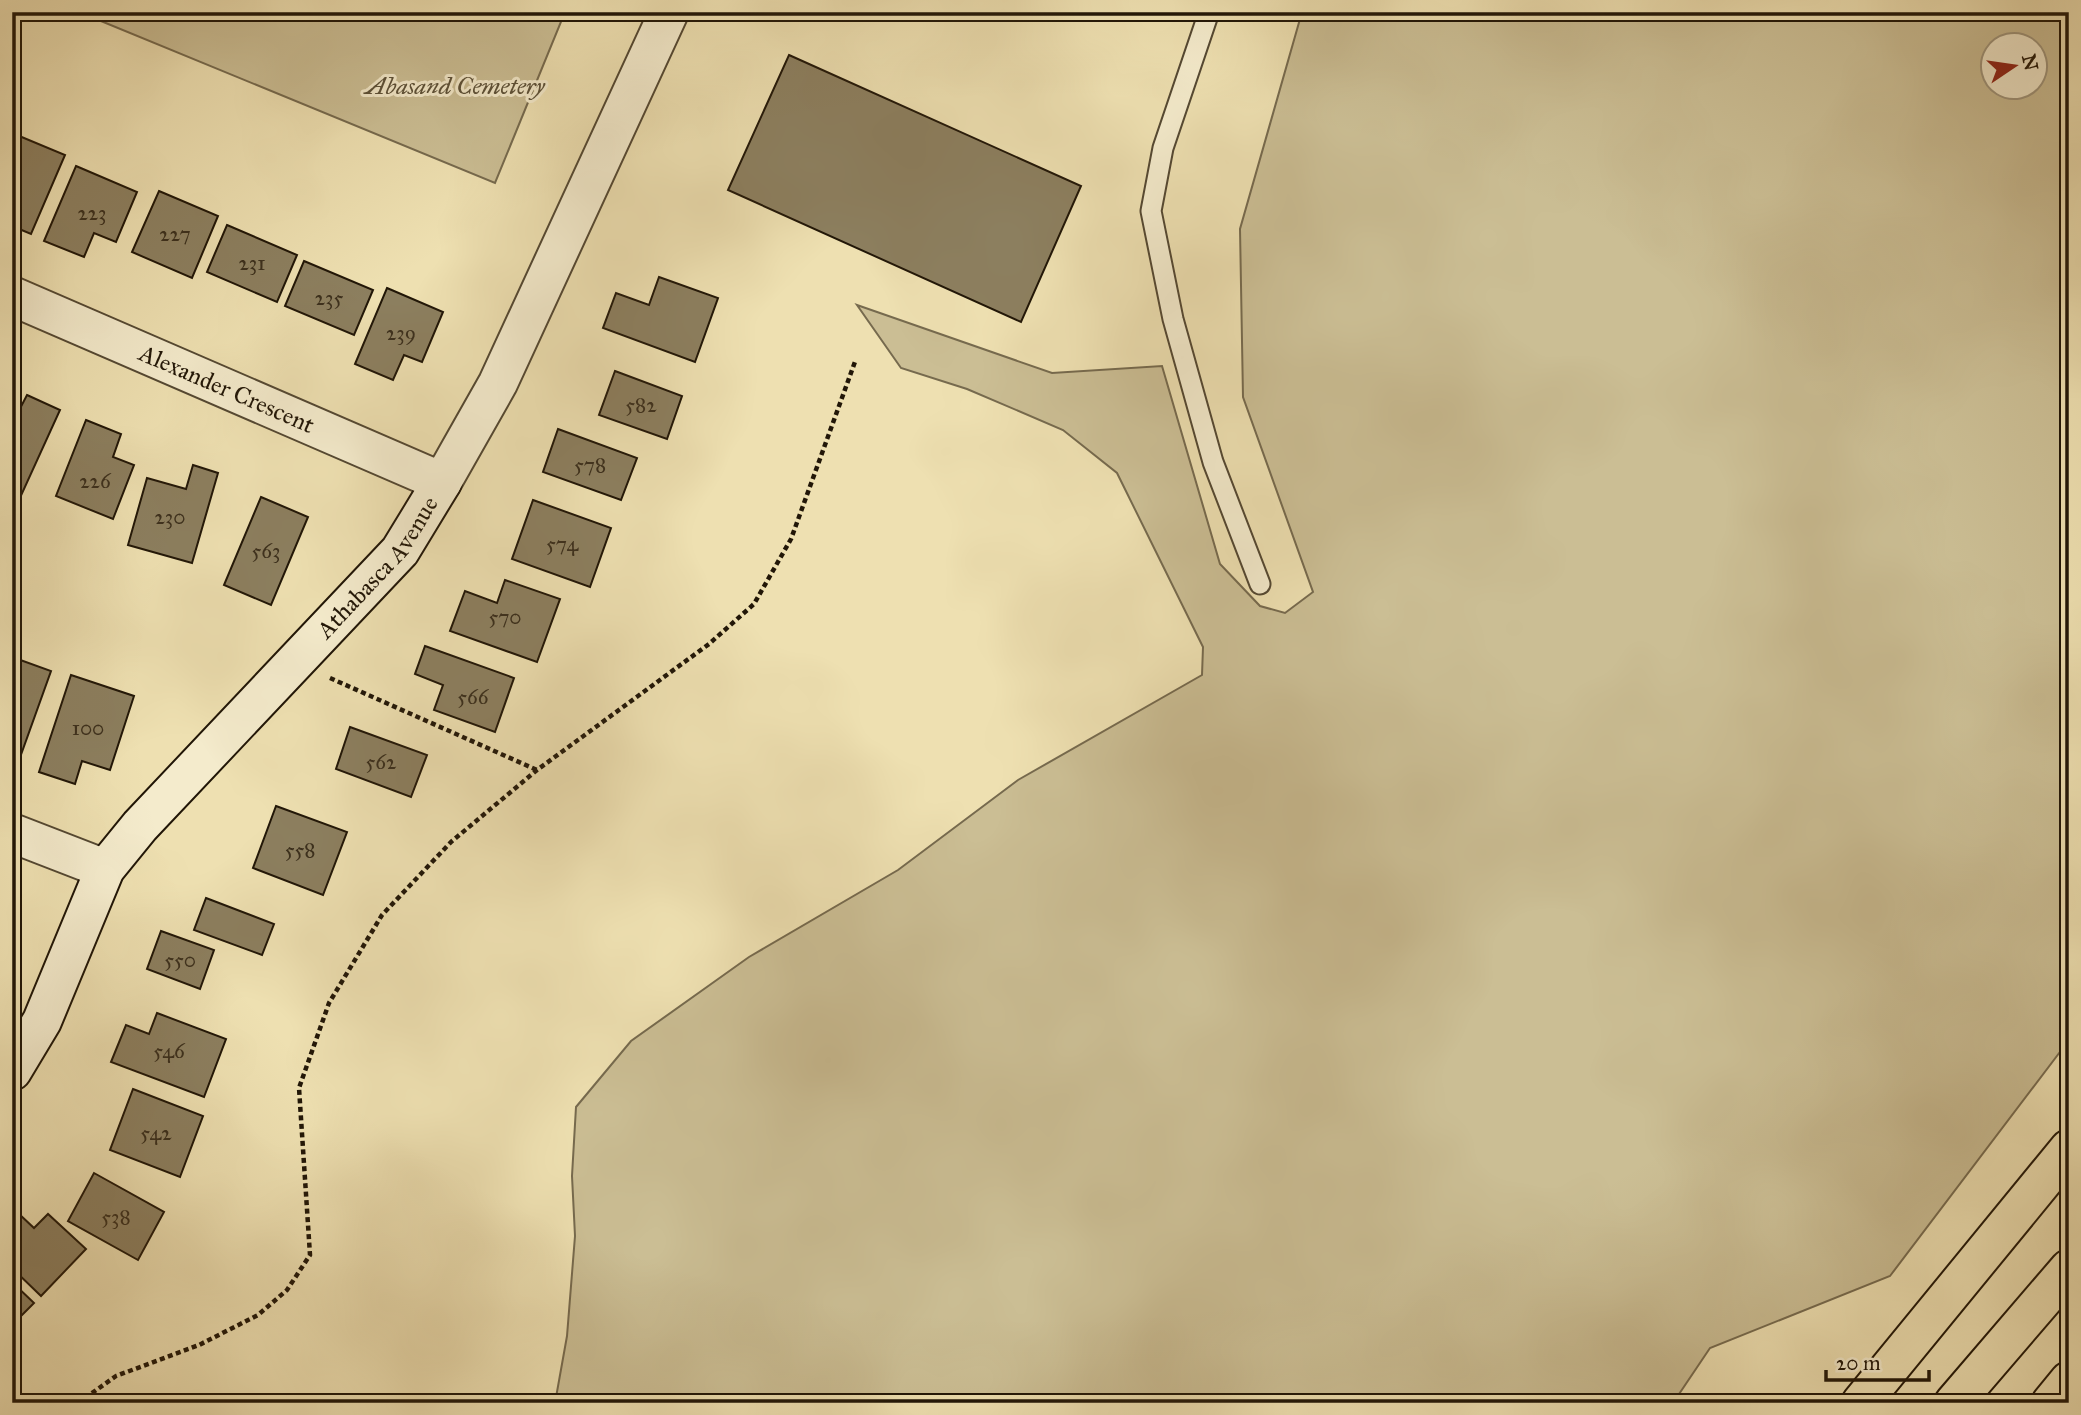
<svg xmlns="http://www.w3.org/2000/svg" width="2081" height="1415" font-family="'IM FELL Great Primer',serif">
<rect width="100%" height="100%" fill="#eee0b1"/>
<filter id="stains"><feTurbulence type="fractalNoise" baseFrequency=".00286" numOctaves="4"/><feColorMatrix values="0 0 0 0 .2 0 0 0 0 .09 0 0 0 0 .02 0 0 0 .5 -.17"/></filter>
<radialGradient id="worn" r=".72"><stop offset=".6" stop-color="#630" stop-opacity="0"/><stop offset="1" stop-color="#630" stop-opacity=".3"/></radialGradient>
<g fill="#cbbe94" stroke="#766a4e" stroke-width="2" fill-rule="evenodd">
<polygon points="79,12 565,12 495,183"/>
<path d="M1302,12H2069V1040L1890,1276L1710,1348L1673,1403H555L567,1336L575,1236L572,1176L576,1107L631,1041L749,957L898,870L1018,780L1202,675L1203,647L1117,473L1063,430L967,389L901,368L857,305L1052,373L1162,366L1220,564L1260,606L1285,613L1313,592L1243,397L1240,229ZM1994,46H2036V88H1994Z"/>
</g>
<g fill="#8c7f5f" stroke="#211607" stroke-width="2">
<polygon points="789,55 1081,186 1021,322 728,190"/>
<polygon points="12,133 65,155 31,234 12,226"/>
<polygon points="76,166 137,192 116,242 94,233 84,257 44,241"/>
<polygon points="159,191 218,216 192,278 132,252"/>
<polygon points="227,225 297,255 277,302 207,272"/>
<polygon points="304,261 373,290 354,335 285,306"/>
<polygon points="659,277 718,298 695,362 603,328 616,293 649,305"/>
<polygon points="387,288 443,312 422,362 404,355 393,380 355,364"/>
<polygon points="615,371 682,396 667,439 599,415"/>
<polygon points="27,395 60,410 19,500 12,497 12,424"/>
<polygon points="86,420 121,434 113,457 134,465 113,519 56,496"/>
<polygon points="558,429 637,458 621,500 543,472"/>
<polygon points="193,465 218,473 192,563 128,545 147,478 186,489"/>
<polygon points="261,497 308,517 271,605 224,585"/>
<polygon points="533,500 611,528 590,587 512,559"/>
<polygon points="505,580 560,599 537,662 450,631 465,591 497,603"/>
<polygon points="425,646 514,678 495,732 434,710 443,685 415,674"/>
<polygon points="12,657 51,671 18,763 12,761"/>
<polygon points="71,675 134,696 110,770 82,761 75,784 39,772"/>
<polygon points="350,727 427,755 411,797 336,769"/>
<polygon points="276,806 347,832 323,895 253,868"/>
<polygon points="206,898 274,924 262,955 194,930"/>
<polygon points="161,931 214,950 200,989 147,969"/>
<polygon points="157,1013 226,1039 204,1097 111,1062 126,1025 149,1034"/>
<polygon points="133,1089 203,1116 180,1177 110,1150"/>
<polygon points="94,1173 164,1212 138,1260 68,1221"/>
<polygon points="18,1213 34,1228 48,1214 86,1249 41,1296 12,1268 12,1220"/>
<polygon points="12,1282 34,1303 12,1325"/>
</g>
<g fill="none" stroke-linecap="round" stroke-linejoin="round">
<defs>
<polyline id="lane" points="1209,12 1163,148 1151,211 1173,319 1213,462 1260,584"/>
<g id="street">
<path id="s1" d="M12,296L442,482L498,383L669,12"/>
<polyline points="12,833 105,869"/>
</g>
<g id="secondary">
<path id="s2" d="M12,1071L42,1021L105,869L140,826L400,551L442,482"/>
</g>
<g id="highway">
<polyline points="1861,1403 2069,1149"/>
<polyline points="1954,1403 2069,1269"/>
<polyline points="2051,1403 2069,1381"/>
</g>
</defs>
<use href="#lane" stroke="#544832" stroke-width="23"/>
<use href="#street" stroke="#544832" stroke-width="42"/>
<use href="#secondary" stroke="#211607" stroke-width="42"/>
<use href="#highway" stroke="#211607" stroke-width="42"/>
<g stroke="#211607" stroke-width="4.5" stroke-dasharray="5 3.5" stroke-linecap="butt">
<polyline points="330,678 537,770"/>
<polyline points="78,1403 116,1376 199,1345 258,1315 287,1290 310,1255 299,1088 329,1003 382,915 451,842 537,770 709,644 754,604 791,539 856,359"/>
</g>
<use href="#lane" stroke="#f4ebcc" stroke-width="19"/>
<use href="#street" stroke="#f4ebcc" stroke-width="38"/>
<use href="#secondary" stroke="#f4ebcc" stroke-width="38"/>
<use href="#highway" stroke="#eee0b1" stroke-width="38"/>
</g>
<g text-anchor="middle" stroke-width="6" stroke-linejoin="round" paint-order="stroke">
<g font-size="21" fill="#3c301d">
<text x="92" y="220">223</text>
<text x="175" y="241">227</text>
<text x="252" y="270">231</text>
<text x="329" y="305">235</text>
<text x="401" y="340">239</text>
<text x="641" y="412">582</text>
<text x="590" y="472">578</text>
<text x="95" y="488">226</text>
<text x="170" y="524">230</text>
<text x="562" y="551">574</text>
<text x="266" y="558">563</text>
<text x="505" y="624">570</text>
<text x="473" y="704">566</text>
<text x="88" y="735">100</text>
<text x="381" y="769">562</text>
<text x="300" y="857">558</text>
<text x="180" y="967">550</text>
<text x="169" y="1058">546</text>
<text x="156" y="1140">542</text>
<text x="116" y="1224">538</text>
</g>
<g font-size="24" font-style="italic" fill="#5c5138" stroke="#f4ebcc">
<text x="455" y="94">Abasand Cemetery</text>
</g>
<g font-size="24" fill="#211607" stroke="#f4ebcc">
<text dy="8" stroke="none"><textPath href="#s1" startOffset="234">Alexander Crescent</textPath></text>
<text dy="8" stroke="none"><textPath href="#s2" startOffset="630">Athabasca Avenue</textPath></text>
</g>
</g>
<rect width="2081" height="1415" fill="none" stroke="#eee0b1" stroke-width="42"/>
<rect x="14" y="14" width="2053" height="1387" fill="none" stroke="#211607" stroke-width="3.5"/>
<rect x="21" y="21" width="2039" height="1373" fill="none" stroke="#211607" stroke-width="2"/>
<g transform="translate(2014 66) rotate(77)"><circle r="33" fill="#f4ebcc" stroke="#a0967d" stroke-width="2"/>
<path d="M0-5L12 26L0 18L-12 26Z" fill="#8f2418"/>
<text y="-10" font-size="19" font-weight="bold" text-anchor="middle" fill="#211607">N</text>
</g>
<path d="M1826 1370v10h103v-10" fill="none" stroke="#211607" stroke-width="3.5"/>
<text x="1836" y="1370" font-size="21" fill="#211607" stroke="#f4ebcc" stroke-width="5" paint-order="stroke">20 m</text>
<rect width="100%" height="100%" filter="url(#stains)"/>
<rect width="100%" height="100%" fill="url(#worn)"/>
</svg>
